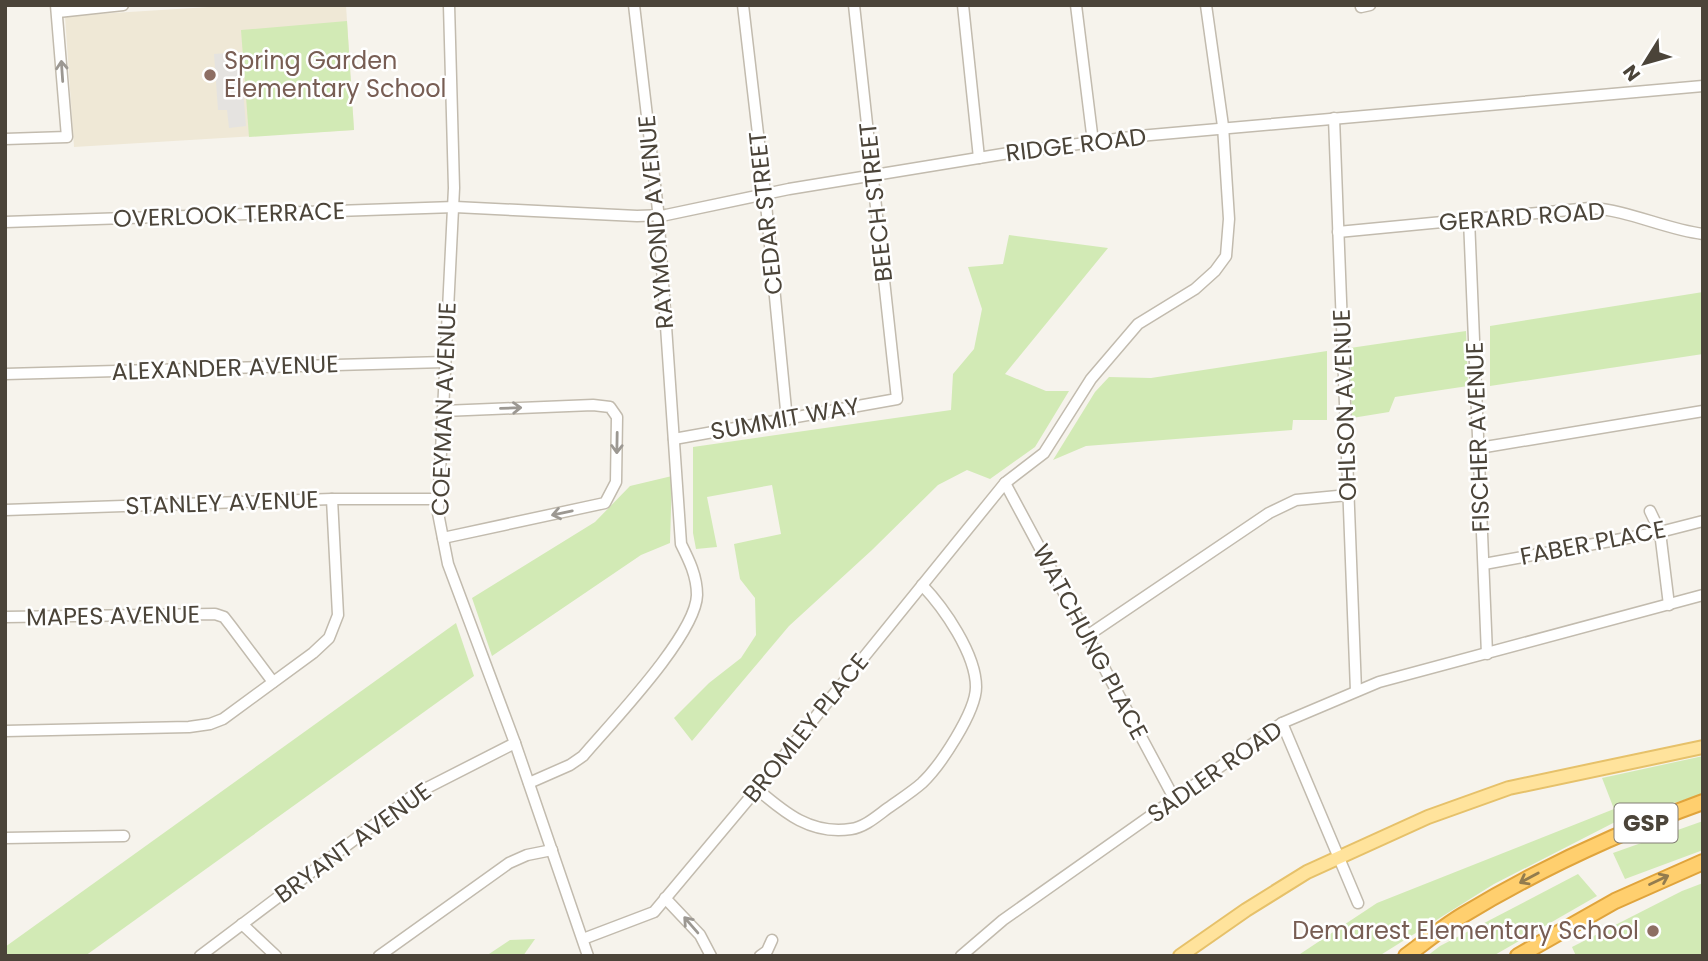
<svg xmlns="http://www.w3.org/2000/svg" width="1708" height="961" font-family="Poppins,sans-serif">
<rect width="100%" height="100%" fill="#f6f3ec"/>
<polygon fill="#efe8d6" points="241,5 346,5 354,130 74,147 65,16"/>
<g fill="#d2eab5">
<polygon points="347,21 354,130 249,137 241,30"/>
<polygon points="1009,235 1108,248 1005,374 1046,391 1069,391 1035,447 990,479 967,470 938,485 872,550 789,626 692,741 674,718 709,683 741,658 756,635 755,598 740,579 734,544 781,534 772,485 707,497 717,547 696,549 693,533 693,447 951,410 953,374 974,349 982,309 968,267 1003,264"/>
<polygon points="1703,292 1703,354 1490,386 1490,326"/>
<polygon points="1466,331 1468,386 1395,397 1389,412 1352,418 1350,348"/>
<polygon points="1327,351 1327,420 1293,420 1292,430 1086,446 1053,460 1095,392 1109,377 1151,378"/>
<polygon points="672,476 670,543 641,555 492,656 472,598 595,522 630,486"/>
<polygon points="456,623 474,676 85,956 5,956 5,947"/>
<polygon points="1703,756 1703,794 1619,820 1494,884 1379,956 1297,956 1377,903 1614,809 1602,778"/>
<polygon points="1703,821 1703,850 1625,879 1613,853"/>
<polygon points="1578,874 1597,896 1493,956 1427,956 1440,946"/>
<polygon points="1703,883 1703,956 1576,956 1572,947 1682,891"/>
<polygon points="535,939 523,956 486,956 510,940"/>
</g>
<polygon fill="#e5e3e0" points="240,52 246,126 229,128 227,110 218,110 214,54"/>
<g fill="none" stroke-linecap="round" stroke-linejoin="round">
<defs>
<g id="minor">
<polyline points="449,5 454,188 438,513 448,564 515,743 588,956"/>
<polyline points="743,5 765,194 787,420"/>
<polyline points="963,5 979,158"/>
<polyline points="1076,5 1093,142"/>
<polyline points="1361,7 1370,5"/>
<polyline points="58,12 123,5"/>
<polyline points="1334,118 1356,691"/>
<polyline points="5,139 67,137 56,5"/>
<polyline points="1469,219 1487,654"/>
<polyline points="5,222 455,207 637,216 666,215 789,189 1009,153 1139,136 1703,86"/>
<path d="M1338,232L1590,208C1629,210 1664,229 1703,234"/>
<polyline points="5,374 445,362"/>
<polyline points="443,411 593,405 610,407 617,417 616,482 605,503 443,538"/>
<polyline points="674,439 897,399 854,5"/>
<polyline points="1479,448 1703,411"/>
<polyline points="1005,483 1175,800"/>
<polyline points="5,510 332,499 439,499"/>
<polyline points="1650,511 1660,532 1669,605"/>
<polyline points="1484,564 1660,532 1703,521"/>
<polyline points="5,617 215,614 224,617 231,626 273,682"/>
<polyline points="1087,636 1269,513 1296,500 1348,495"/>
<polyline points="1282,723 1358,903"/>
<polyline points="5,731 189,727 210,724 223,719 313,653 329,638 338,615 332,499"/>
<path d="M529,783L570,765L583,756C611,723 696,635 697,595C697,576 689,560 681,544L658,210L634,5"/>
<path d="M757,789C785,813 811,835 851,829C865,827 877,816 888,808C899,800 912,792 922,783C940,766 976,712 976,687C976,654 944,608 922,585"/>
<polyline points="5,838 124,836"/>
<polyline points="665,898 700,935 711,956"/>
<polyline points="242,924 276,956"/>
<polyline points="583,939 654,912 757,789 1005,483 1044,453 1091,379 1138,324 1195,289 1215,271 1226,256 1229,219 1223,126 1206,5"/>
<polyline points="200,956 415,794 515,743"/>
<polyline points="379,956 509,863 527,855 552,850"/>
<polyline points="760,956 767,951 772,940"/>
<polyline points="961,956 1003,920 1282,723 1379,682 1703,595"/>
</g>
<polyline id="major" points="1180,956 1246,910 1307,872 1428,817 1509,788 1703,747"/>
<g id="highway">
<path d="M1406,956C1425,942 1443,927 1463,915C1539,869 1619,832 1703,802"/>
<polyline points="1518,956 1615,901 1703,862"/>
</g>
</defs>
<use href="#minor" stroke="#c2bbae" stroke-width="13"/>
<use href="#major" stroke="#e6c16a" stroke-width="16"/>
<use href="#highway" stroke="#e0a43c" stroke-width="18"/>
<use href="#minor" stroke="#fff" stroke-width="10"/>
<use href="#major" stroke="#ffe39c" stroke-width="12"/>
<use href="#highway" stroke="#ffcf6e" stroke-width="14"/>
</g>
<defs><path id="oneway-shaft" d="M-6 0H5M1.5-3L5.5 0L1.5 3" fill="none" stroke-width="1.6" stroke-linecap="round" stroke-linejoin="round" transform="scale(1.75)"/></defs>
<g stroke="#9c9892">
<use href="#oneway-shaft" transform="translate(62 71) rotate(-94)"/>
<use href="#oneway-shaft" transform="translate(511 408) rotate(-2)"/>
<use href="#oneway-shaft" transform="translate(617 443) rotate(91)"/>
<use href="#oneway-shaft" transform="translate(562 513) rotate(168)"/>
<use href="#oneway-shaft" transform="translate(691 925) rotate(-131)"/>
</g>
<g stroke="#937c4e">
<use href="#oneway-shaft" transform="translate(1529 878) rotate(152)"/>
<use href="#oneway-shaft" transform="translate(1659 880) rotate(-25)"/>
</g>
<g fill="#8d6e63" stroke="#fff" stroke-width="2.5">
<circle cx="210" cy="75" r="7"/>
<circle cx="1653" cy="931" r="7"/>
</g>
<g text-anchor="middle" stroke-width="5" stroke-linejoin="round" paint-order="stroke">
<rect fill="#fff" stroke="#817c74" stroke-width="2" x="1614.5" y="803.5" width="63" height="39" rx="5"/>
<g font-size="23" font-weight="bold" fill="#4b4439">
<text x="1646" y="831">GSP</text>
</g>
<g font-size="24" fill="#785e54" stroke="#fff" text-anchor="start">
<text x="224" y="69">Spring Garden<tspan x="224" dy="28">Elementary School</tspan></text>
<text x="1639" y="939" text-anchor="end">Demarest Elementary School</text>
</g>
<g font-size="24" fill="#4b4439" stroke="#fff">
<text transform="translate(1076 145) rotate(-7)" y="8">RIDGE ROAD</text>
<text transform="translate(876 202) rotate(-96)" y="8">BEECH STREET</text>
<text transform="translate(766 213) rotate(-96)" y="8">CEDAR STREET</text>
<text transform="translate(229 215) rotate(-2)" y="8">OVERLOOK TERRACE</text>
<text transform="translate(1522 217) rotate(-4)" y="8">GERARD ROAD</text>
<text transform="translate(656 222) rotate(-95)" y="8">RAYMOND AVENUE</text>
<text transform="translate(225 368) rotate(-2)" y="8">ALEXANDER AVENUE</text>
<text transform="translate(1345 405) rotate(-92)" y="8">OHLSON AVENUE</text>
<text transform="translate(444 409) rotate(-88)" y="8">COEYMAN AVENUE</text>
<text transform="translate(785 419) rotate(-10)" y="8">SUMMIT WAY</text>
<text transform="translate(1478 437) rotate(-92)" y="8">FISCHER AVENUE</text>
<text transform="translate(222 503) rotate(-2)" y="8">STANLEY AVENUE</text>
<text transform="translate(1593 543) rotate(-11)" y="8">FABER PLACE</text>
<text transform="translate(113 616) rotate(-1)" y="8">MAPES AVENUE</text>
<text transform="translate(1090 642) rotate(62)" y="8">WATCHUNG PLACE</text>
<text transform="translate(806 728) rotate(-51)" y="8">BROMLEY PLACE</text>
<text transform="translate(1215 772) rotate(-35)" y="8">SADLER ROAD</text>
<text transform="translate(353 843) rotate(-36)" y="8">BRYANT AVENUE</text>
</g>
</g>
<rect width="1708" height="961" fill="none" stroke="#4b4439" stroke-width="14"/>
<g transform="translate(1645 63) rotate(233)" stroke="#ffffff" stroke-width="5" paint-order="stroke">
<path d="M0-5L12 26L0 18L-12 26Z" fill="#4b4439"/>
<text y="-10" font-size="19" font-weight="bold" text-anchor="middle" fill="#4b4439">N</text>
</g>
</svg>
